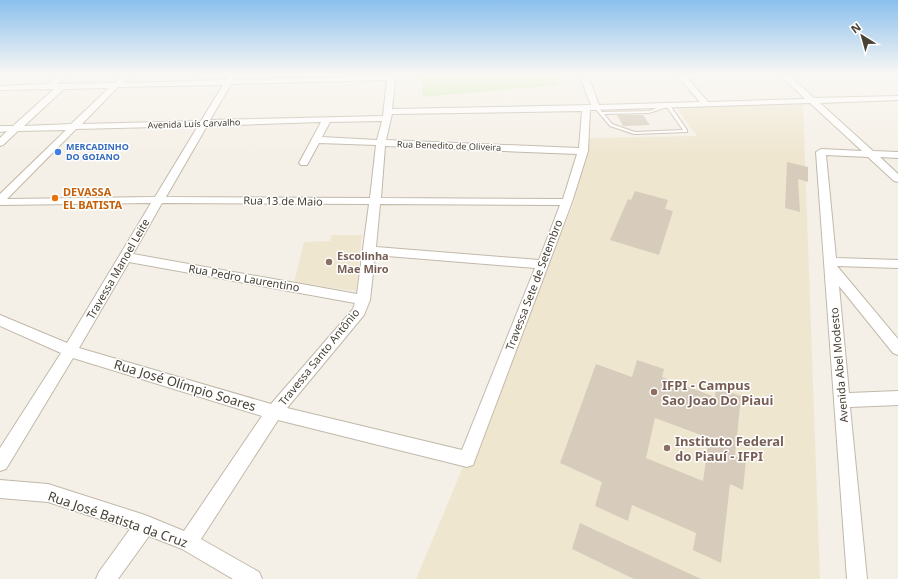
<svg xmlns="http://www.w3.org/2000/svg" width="898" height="579" font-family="'Noto Sans',sans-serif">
<rect width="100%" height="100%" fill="#f5f0e7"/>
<g fill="#efe6d0">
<polygon points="803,104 820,579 416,579 573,205 589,138 697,136 676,107"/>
<polygon points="332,235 362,235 356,291 294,283 304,242 330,241"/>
</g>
<polygon fill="#d0ebad" points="421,74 552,74 559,85 423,97"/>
<g fill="#d7ccbc" fill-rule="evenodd">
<polygon points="617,115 643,115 650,125 623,126"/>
<polygon points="787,162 808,167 808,182 798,179 800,212 785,208"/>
<polygon points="635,191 668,200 665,209 673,211 659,255 610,240 628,199 631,200"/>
<path d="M637,360L664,369L662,377L715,397L716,387L741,396L735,456L746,460L743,490L730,484L721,563L693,550L696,533L632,505L628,521L595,506L602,482L560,463L596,364L632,377ZM655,418L709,438L703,481L646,458Z"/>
<polygon points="580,523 701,579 634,579 572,549"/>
</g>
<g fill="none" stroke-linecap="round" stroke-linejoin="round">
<defs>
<path id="service" d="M668,104H669L687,130V132L634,134L610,126L594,107L597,106L602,112L649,111ZM667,107L683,130L635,132L612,124L604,114L649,113Z"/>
<g id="minor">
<path d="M59,74H68L57,84L114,83L123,74H131L123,83L226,80L229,74H237L233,80L388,76V74H396L392,109L591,105L579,74H587L599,105L700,102L676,74H684L708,102L805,99L779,74H788L814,98L898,96V100L820,103L873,151L898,152V158L880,157L898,174V182L894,181L868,157L826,155L836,258L898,260V268L837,266L898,339V355L893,353L839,286L849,393L898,391V405L850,407L867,579H847L816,152L821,149L862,151L810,103L590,110L588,151L572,202L473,465L467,467L278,420L201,539L259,572L262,579H233L182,549L149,536L118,579H96L99,572L130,529L48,502L0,498V480L48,484L145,515L184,531L262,416L73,358L6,469L0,471V448L61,353L0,326V315L67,343L151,203L0,205V194L66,130L18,131L3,145L0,146V138L7,131L0,132V126H13L54,89L0,90V86L47,84ZM387,80L383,116L210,120L231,84ZM223,85L201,121L82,124L118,87ZM109,88L71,124L24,126L64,89ZM582,111L579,148L386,140L392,114ZM382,121L377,140L322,137L330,122ZM321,122L299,163L301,165H307L319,143L376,145L370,198L166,197L207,126ZM198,126L155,197L7,199L76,129ZM385,146L577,154L563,199L381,198ZM162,203L369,204L357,294L133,254ZM380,204L560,205L539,260L376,247ZM375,255L535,268L462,450L287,408L364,315L370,300ZM129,262L355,303L353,309L271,404L79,348Z"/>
<polygon points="892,74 898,74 898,77"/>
</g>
</defs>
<use href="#service" stroke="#c1b8a9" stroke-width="2"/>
<use href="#minor" stroke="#c1b8a9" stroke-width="2"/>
<use href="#service" fill="#fff" fill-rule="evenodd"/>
<use href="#minor" fill="#fff" fill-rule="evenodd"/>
</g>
<linearGradient id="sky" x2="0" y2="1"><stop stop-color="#8bc0ed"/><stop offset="0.48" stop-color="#faf8f4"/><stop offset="1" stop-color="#faf8f4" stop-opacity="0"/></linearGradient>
<rect width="898" height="155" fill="url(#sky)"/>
<circle fill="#3f7fe0" stroke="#fff" stroke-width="1.5" cx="58" cy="152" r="4"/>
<circle fill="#e8710a" stroke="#fff" stroke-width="1.5" cx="55" cy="198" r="4"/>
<g fill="#8d6e63" stroke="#fff" stroke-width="1.5">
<circle cx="329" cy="262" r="4"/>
<circle cx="654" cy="392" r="4"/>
<circle cx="667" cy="448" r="4"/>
</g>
<g text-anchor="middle" stroke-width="3" stroke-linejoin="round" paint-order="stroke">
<g font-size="9" fill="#484135" stroke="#fff">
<text transform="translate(194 124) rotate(-2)" y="3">Avenida Luís Carvalho</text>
<text transform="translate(449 146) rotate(2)" y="3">Rua Benedito de Oliveira</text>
</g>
<g font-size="9" font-weight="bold" fill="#366cbe" stroke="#fff" text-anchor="start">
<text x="66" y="150">MERCADINHO<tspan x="66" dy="10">DO GOIANO</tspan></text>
</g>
<g font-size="11" font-weight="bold" fill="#c56008" stroke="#fff" text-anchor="start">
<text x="63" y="196">DEVASSA<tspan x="63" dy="13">EL BATISTA</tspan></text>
</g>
<g font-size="11" fill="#484135" stroke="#fff">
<text transform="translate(283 201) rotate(1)" y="4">Rua 13 de Maio</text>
<text transform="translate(118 269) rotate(-60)" y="4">Travessa Manoel Leite</text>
<text transform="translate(244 278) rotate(10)" y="4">Rua Pedro Laurentino</text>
<text transform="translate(534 285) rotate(-69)" y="4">Travessa Sete de Setembro</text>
<text transform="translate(319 357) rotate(-51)" y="4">Travessa Santo Antônio</text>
<text transform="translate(839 365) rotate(-95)" y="4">Avenida Abel Modesto</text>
</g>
<g font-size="11" font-weight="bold" fill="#785e54" stroke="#fff" text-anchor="start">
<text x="337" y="260">Escolinha<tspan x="337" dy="13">Mae Miro</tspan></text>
</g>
<g font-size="13" fill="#484135" stroke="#fff">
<text transform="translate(185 385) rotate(17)" y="5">Rua José Olímpio Soares</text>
<text transform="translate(118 519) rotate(19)" y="5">Rua José Batista da Cruz</text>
</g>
<g font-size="13" font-weight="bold" fill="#785e54" stroke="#fff" text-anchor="start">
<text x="662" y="390">IFPI - Campus<tspan x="662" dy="15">Sao Joao Do Piaui</tspan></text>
<text x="675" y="446">Instituto Federal<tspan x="675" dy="15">do Piauí - IFPI</tspan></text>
</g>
</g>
<g transform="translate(862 36) rotate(323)" stroke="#ffffff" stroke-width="3" paint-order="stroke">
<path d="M0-3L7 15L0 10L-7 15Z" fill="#484135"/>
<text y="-6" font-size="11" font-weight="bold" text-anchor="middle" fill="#484135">N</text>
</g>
</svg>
